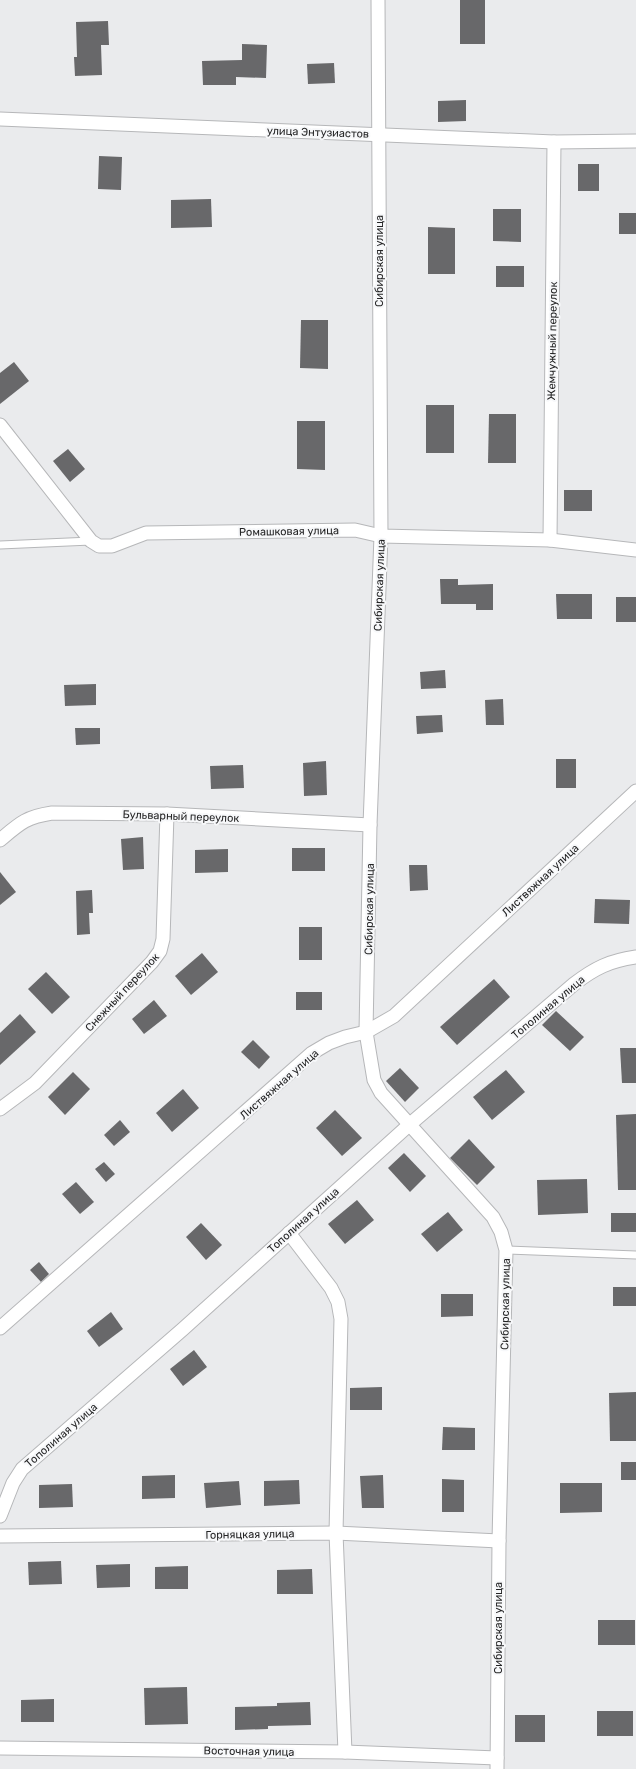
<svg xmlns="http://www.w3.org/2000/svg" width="636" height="1769" font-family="Rubik,sans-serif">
<rect width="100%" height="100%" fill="#eaebed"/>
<g fill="#68686a">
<rect x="460" y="0" width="25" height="44"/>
<polygon points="108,21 109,45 101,45 102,75 75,76 74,57 77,57 76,22"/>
<polygon points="242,44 267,45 266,78 236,77 236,85 203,85 202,61 242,60"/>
<polygon points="334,63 335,83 308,84 307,64"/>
<polygon points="466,100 466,121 438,122 438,101"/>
<polygon points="99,156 122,157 121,190 98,189"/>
<rect x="578" y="164" width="21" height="27"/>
<polygon points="211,199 212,227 171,228 171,200"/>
<polygon points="493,209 521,209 521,242 493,241"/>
<rect x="619" y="213" width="17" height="21"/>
<polygon points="428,227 455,228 455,274 428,274"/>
<rect x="496" y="266" width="28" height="21"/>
<polygon points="301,320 328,320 328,369 300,368"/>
<polygon points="14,362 29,381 0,404 0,373"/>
<rect x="426" y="405" width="28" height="48"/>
<polygon points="489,414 516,414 516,463 488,463"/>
<polygon points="297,421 325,421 325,470 297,469"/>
<polygon points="68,449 85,469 70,482 53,461"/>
<rect x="564" y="490" width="28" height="21"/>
<polygon points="440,579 458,579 458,585 493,584 493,610 476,610 476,604 441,604"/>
<polygon points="556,594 592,594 592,619 557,619"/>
<rect x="616" y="597" width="20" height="25"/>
<polygon points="445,670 446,688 421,689 420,672"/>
<polygon points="96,684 96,705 65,706 64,685"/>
<polygon points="503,699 504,725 486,725 485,700"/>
<polygon points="442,715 443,732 417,734 416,716"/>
<polygon points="75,728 100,728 100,744 76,745"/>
<rect x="556" y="759" width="20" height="29"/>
<polygon points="326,761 327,795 304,796 303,763"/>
<polygon points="243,765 244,788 211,789 210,766"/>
<polygon points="143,837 144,869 123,870 121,839"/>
<rect x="292" y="848" width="33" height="23"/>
<polygon points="228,849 228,872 195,873 195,850"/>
<polygon points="409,865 427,865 428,890 410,891"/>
<polygon points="0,872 16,892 0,905"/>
<polygon points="92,890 93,913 89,913 90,934 77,935 76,891"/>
<polygon points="595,899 630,900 629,924 594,923"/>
<rect x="299" y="927" width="23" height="33"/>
<polygon points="202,953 218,972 191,995 175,976"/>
<polygon points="46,972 70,997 52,1014 28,989"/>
<polygon points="494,979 510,997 457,1045 440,1027"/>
<rect x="296" y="992" width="26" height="18"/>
<polygon points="154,1000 167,1016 144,1034 132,1019"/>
<polygon points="556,1011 584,1037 570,1051 542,1025"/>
<polygon points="20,1014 36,1032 0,1065 0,1033"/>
<polygon points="253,1040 270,1057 259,1069 241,1052"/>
<polygon points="620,1048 636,1048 636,1083 622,1083"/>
<polygon points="400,1068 419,1088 405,1102 386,1081"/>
<polygon points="506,1070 525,1092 492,1120 473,1097"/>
<polygon points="73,1072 90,1089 65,1115 48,1097"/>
<polygon points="183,1089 199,1108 172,1132 156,1113"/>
<polygon points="335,1110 362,1138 342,1156 316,1128"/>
<polygon points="636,1114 636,1190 618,1190 616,1115"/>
<polygon points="120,1120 130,1132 114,1146 104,1135"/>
<polygon points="469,1139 495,1167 477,1185 450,1158"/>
<polygon points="404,1153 426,1176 410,1192 388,1168"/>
<polygon points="104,1162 115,1174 106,1182 95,1169"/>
<polygon points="587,1179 588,1213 538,1215 537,1180"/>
<polygon points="76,1182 94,1202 80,1214 62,1194"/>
<polygon points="357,1200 374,1220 345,1244 328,1224"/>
<polygon points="448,1212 463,1230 437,1252 421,1234"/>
<rect x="611" y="1213" width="25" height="19"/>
<polygon points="201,1223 222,1245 206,1260 186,1237"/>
<polygon points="39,1262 49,1274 41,1282 30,1270"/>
<rect x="613" y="1287" width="23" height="19"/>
<polygon points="441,1294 473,1294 473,1316 441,1317"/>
<polygon points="111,1312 123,1329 99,1347 87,1331"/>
<polygon points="194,1350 207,1367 183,1386 170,1369"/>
<polygon points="382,1387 382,1410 350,1410 350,1388"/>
<polygon points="636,1392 636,1441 610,1441 609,1393"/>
<polygon points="443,1427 475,1428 475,1450 442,1450"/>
<rect x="621" y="1462" width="15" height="18"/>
<polygon points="175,1475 175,1498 142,1499 142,1476"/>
<polygon points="383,1475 384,1508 362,1508 360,1476"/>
<polygon points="442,1479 464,1480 464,1512 442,1512"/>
<polygon points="299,1480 300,1504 264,1506 264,1481"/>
<polygon points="239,1481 241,1505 206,1508 204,1483"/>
<polygon points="560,1483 602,1483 602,1512 560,1513"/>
<polygon points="72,1484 73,1507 39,1508 39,1485"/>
<polygon points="61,1561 62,1584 29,1585 28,1562"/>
<polygon points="130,1564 130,1587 97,1588 96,1565"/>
<polygon points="188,1566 188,1589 155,1589 155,1567"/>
<polygon points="312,1569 313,1594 277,1594 277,1570"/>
<rect x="598" y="1620" width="37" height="25"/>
<polygon points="187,1687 188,1724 145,1725 144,1688"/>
<polygon points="54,1699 54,1722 21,1722 21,1700"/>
<polygon points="310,1702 311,1725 268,1726 268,1729 235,1730 235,1707 277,1706 277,1703"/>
<rect x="597" y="1711" width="36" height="25"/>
<rect x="515" y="1715" width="30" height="27"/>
</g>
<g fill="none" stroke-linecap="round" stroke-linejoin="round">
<defs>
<g id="service">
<polyline points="0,545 91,541"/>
<polyline points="506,1250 636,1255"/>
</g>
<g id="minor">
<polyline points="378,0 381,536 370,825 366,1032 374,1080 381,1093 493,1217 501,1232 506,1250 499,1541 497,1769"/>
<polyline points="0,119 554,142 636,141"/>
<polyline points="0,425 91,541 99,546 112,546 146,533 355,530 381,536 550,540 636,550"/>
<polyline points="550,540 554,142"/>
<path d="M0,840C20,823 26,817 52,813L167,814L370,825"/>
<polyline points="0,1109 35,1083 152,962 160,951 163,939 167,814"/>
<polyline points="289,1233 331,1288 338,1302 341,1319 336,1533 345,1752"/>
<polyline points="0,1328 312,1053 329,1043 345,1037 366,1032 394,1016 636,791"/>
<path d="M0,1516L13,1483L22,1469L183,1329L409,1125L574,984C595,968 609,961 636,957"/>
<polyline points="0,1536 336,1533 499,1541"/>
<polyline points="0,1748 345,1752 497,1758"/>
</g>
</defs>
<use href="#service" stroke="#b6b7b9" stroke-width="9"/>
<use href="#minor" stroke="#b6b7b9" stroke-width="15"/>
<use href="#service" stroke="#fff" stroke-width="7"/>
<use href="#minor" stroke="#fff" stroke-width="13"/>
</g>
<g text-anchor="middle" stroke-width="4" stroke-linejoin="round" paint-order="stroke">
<g font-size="11" fill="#242425" stroke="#f7f8fa">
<text transform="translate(318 132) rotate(2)" y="4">улица Энтузиастов</text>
<text transform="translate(379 261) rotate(-90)" y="4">Сибирская улица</text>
<text transform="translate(552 341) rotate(-89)" y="4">Жемчужный переулок</text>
<text transform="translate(289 531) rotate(-1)" y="4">Ромашковая улица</text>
<text transform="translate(379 585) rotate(-88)" y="4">Сибирская улица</text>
<text transform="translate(181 816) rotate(2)" y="4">Бульварный переулок</text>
<text transform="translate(540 880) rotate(-43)" y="4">Листвяжная улица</text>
<text transform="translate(369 909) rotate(-89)" y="4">Сибирская улица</text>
<text transform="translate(122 992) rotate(-47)" y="4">Снежный переулок</text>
<text transform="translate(548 1007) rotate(-40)" y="4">Тополиная улица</text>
<text transform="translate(279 1084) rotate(-41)" y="4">Листвяжная улица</text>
<text transform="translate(303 1220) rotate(-42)" y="4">Тополиная улица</text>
<text transform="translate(505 1304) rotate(-89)" y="4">Сибирская улица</text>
<text transform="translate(61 1435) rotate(-41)" y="4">Тополиная улица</text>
<text transform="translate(250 1534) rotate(-1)" y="4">Горняцкая улица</text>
<text transform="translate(498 1628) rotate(-90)" y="4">Сибирская улица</text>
<text transform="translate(249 1751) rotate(1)" y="4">Восточная улица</text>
</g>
</g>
</svg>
